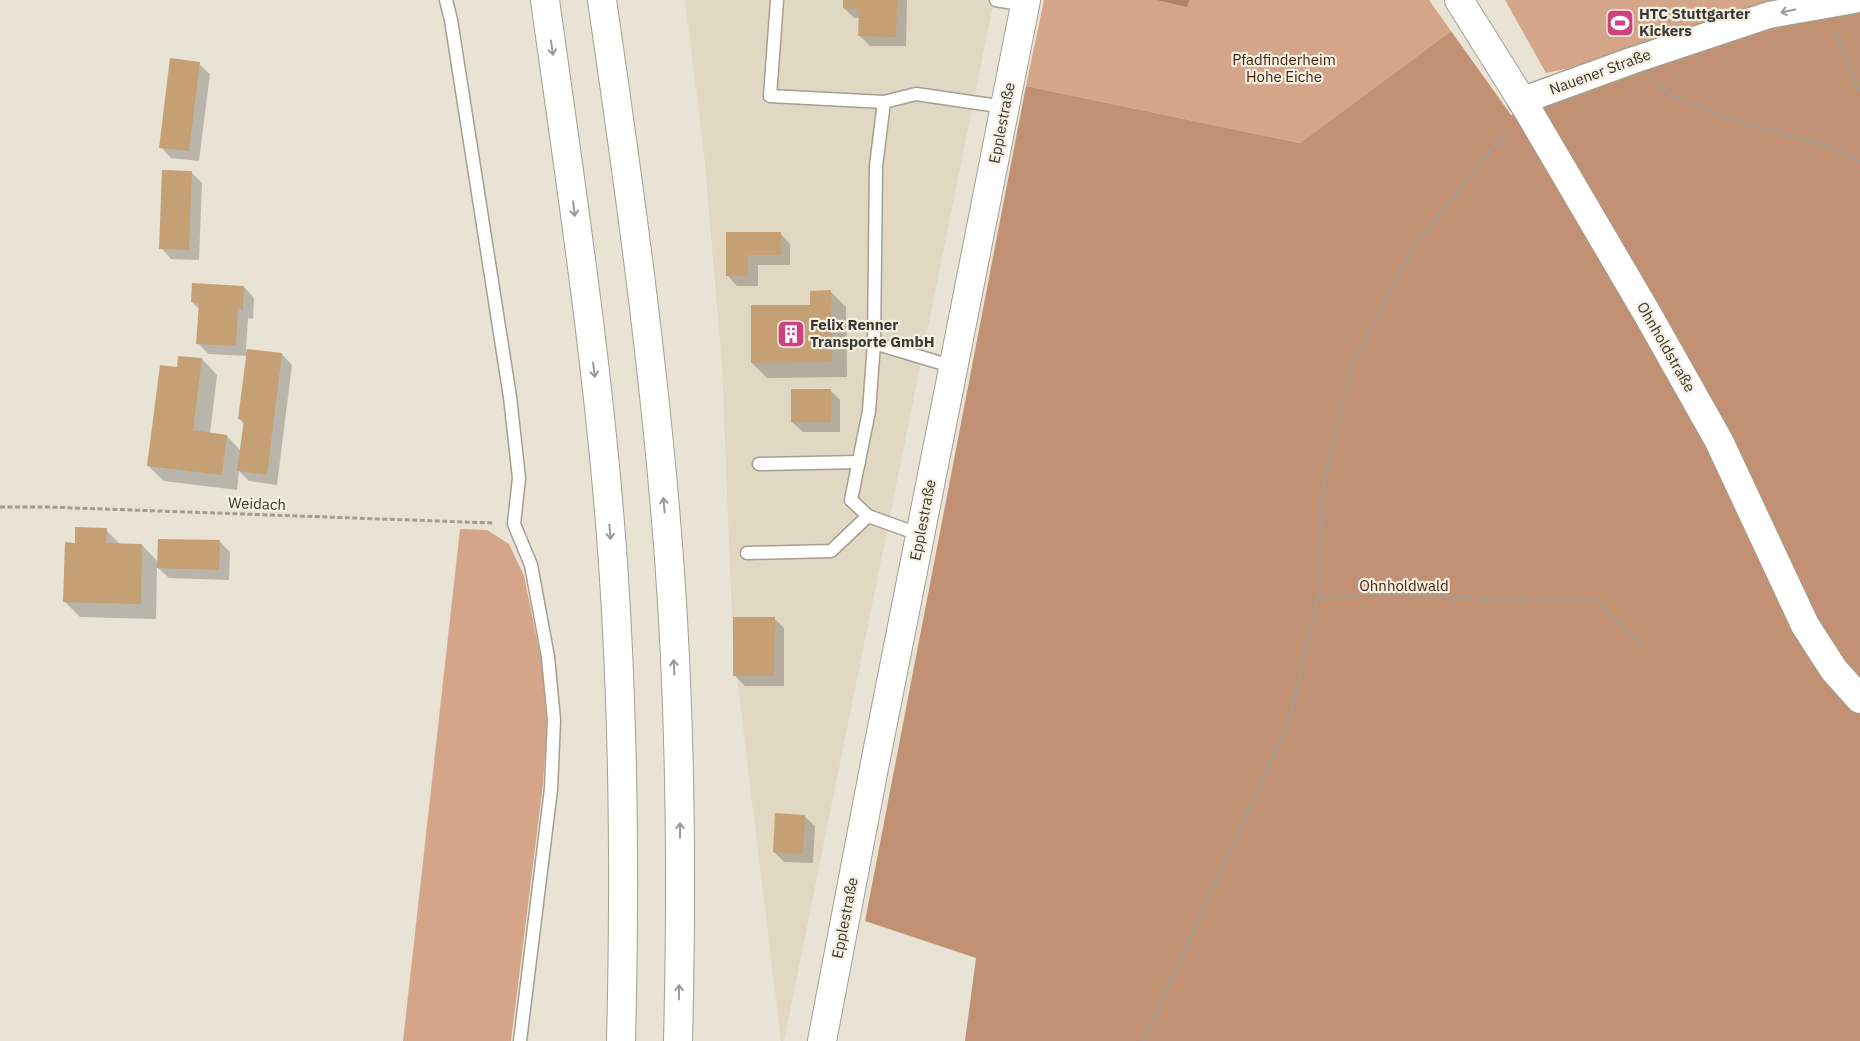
<svg xmlns="http://www.w3.org/2000/svg" width="1860" height="1041" font-family="'IBM Plex Sans',sans-serif">
<rect width="100%" height="100%" fill="#e9e3d5"/>
<polygon fill="#e1d8c3" points="685,0 994,0 784,1041 781,1041 733,643 722,365 704,152"/>
<g fill="#d5a58a">
<polygon points="1044,0 1429,0 1451,31 1300,143 1026,86"/>
<polygon points="1505,0 1860,0 1860,8 1546,73"/>
<polygon points="460,529 487,530 509,544 524,576 542,664 547,726 543,784 511,1041 403,1041"/>
</g>
<polygon fill="#c29174" points="1860,8 1860,1041 965,1041 976,958 865,921 1026,86 1300,143 1451,31 1511,115 1750,30"/>
<g fill="#0003">
<polygon points="844,0 907,0 906,46 870,46 859,35 860,18 854,18 844,8"/>
<polygon points="1157,0 1189,0 1187,7"/>
<polygon points="199,64 210,74 199,161 171,158 161,147"/>
<polygon points="191,172 202,183 199,260 171,259 161,248"/>
<polygon points="727,233 780,233 790,244 790,265 758,265 758,286 737,286 727,275"/>
<polygon points="244,287 254,298 253,319 248,318 246,350 282,354 292,365 277,485 249,481 239,471 237,490 164,481 148,466 178,369 202,359 217,375 210,434 227,436 241,451 245,425 239,419 247,356 208,354 198,343 200,310 192,302"/>
<polygon points="830,291 846,307 847,377 767,378 752,363"/>
<polygon points="830,390 840,400 840,432 803,432 792,422"/>
<polygon points="106,530 121,545 142,545 158,562 219,541 230,552 229,580 169,578 157,567 156,619 80,617 65,602 76,544"/>
<polygon points="774,618 784,628 784,686 745,686 735,676"/>
<polygon points="804,816 815,826 813,863 784,862 774,852"/>
</g>
<g fill="#c5a075">
<polygon points="843,0 897,0 896,37 858,36 859,9 843,8"/>
<polygon points="170,58 200,62 189,151 159,148"/>
<polygon points="162,170 192,171 189,250 159,249"/>
<polygon points="726,232 781,232 781,255 748,255 748,276 726,276"/>
<polygon points="192,283 244,286 243,309 238,308 236,346 196,344 199,303 191,302"/>
<polygon points="831,290 832,362 751,363 751,305 810,305 810,291"/>
<polygon points="247,349 282,353 267,475 237,471 244,420 238,419"/>
<polygon points="178,356 202,358 193,430 227,435 222,475 147,466 160,365 177,367"/>
<rect x="791" y="389" width="40" height="33"/>
<polygon points="75,527 107,528 106,543 142,544 141,604 63,602 65,542 75,543"/>
<polygon points="158,539 220,540 219,570 157,568"/>
<polygon points="733,617 775,617 774,676 733,676"/>
<polygon points="775,813 805,815 803,854 773,852"/>
</g>
<g fill="none" stroke-linecap="round" stroke-linejoin="round">
<defs>
<g id="service">
<polyline points="446,0 451,20 510,397 519,478 514,524 531,565 548,657 554,720 551,789 520,1041"/>
<polyline points="777,0 770,96 884,102 916,94 1005,107"/>
<polyline points="996,0 1025,5"/>
<polyline points="884,102 876,166 874,343 869,411 851,500 868,516 921,535"/>
<polyline points="874,343 954,367"/>
<polyline points="759,464 859,462"/>
<polyline points="747,553 831,551 868,516"/>
</g>
<polyline id="minor" points="1521,101 1631,61 1769,15 1854,0"/>
<g id="secondary">
<polyline points="1459,0 1526,107 1648,315 1719,441 1805,625 1834,670 1860,699"/>
<polyline points="822,1041 874,768 1026,0"/>
</g>
<g id="trunk">
<path d="M545,0C571,187 600,375 613,563C624,722 625,881 621,1041"/>
<path d="M602,0C629,185 655,371 669,558C681,719 682,880 678,1041"/>
</g>
</defs>
<use href="#service" stroke="#a49f91" stroke-width="15"/>
<use href="#minor" stroke="#a49f91" stroke-width="29"/>
<use href="#secondary" stroke="#a49f91" stroke-width="30"/>
<use href="#trunk" stroke="#a49f91" stroke-width="30"/>
<g stroke="#a29e93" stroke-width="3" stroke-dasharray="5 2.5" stroke-linecap="butt">
<polyline points="1836,31 1860,94"/>
<polyline points="1657,83 1672,96 1739,122 1832,147 1860,162"/>
<polyline points="0,507 48,507 493,523"/>
<polyline points="1318,598 1377,593 1499,600 1595,600 1642,646"/>
<polyline points="1143,1041 1289,721 1318,598 1323,486 1352,364 1414,246 1506,131"/>
</g>
<use href="#service" stroke="#fff" stroke-width="12"/>
<use href="#minor" stroke="#fff" stroke-width="26"/>
<use href="#secondary" stroke="#fff" stroke-width="28"/>
<use href="#trunk" stroke="#fff" stroke-width="28"/>
</g>
<defs><path id="oneway-shaft" d="M-6 0H5M1.5-3L5.5 0L1.5 3" fill="none" stroke-width="1.6" stroke-linecap="round" stroke-linejoin="round" transform="scale(1.25)"/></defs>
<g stroke="#9c9a98">
<use href="#oneway-shaft" transform="translate(1788 11) rotate(169)"/>
<use href="#oneway-shaft" transform="translate(552 48) rotate(82)"/>
<use href="#oneway-shaft" transform="translate(574 209) rotate(83)"/>
<use href="#oneway-shaft" transform="translate(594 370) rotate(83)"/>
<use href="#oneway-shaft" transform="translate(664 505) rotate(-95)"/>
<use href="#oneway-shaft" transform="translate(610 532) rotate(85)"/>
<use href="#oneway-shaft" transform="translate(674 667) rotate(-93)"/>
<use href="#oneway-shaft" transform="translate(680 830) rotate(-90)"/>
<use href="#oneway-shaft" transform="translate(679 992) rotate(-89)"/>
</g>
<defs>
<symbol id="stadium-square" viewBox="-11 -11 22 22"><rect x="-9" y="-9" width="18" height="18" rx="4" fill="#cb4380" stroke="#f6f0e2"/><path d="M0-5a6.5 5 0 1 0 0 10a6.5 5 0 1 0 0-10ZM-3.5-1.8h7v3.6h-7Z" fill="#fff"/></symbol>
<symbol id="building-square" viewBox="-11 -11 22 22"><rect x="-9" y="-9" width="18" height="18" rx="4" fill="#cb4380" stroke="#f6f0e2"/><path d="M-4-6H4V6H1V3H-1V6H-4ZM-2.5-4.3h1.7v1.8h-1.7ZM.8-4.3h1.7v1.8H.8ZM-2.5-1h1.7V.8h-1.7ZM.8-1h1.7V.8H.8Z" fill="#fff"/></symbol>
</defs>
<g fill-rule="evenodd">
<use href="#stadium-square" x="1604" y="7" width="32" height="32"/>
<use href="#building-square" x="775" y="318" width="32" height="32"/>
</g>
<g text-anchor="middle" stroke-width="4.5" stroke-linejoin="round" paint-order="stroke">
<g font-size="15" font-weight="bold" fill="#383630" stroke="#f6f0e2" text-anchor="start">
<text x="1639" y="19">HTC Stuttgarter<tspan x="1639" dy="17">Kickers</tspan></text>
<text x="810" y="330">Felix Renner<tspan x="810" dy="17">Transporte GmbH</tspan></text>
</g>
<g font-size="15" fill="#45230d" stroke="#f6f0e2">
<text x="1284" y="65">Pfadfinderheim<tspan x="1284" dy="17">Hohe Eiche</tspan></text>
<text x="1404" y="591">Ohnholdwald</text>
</g>
<g font-size="15" fill="#383630" stroke="#f6f0e2">
<text transform="translate(1600 72) rotate(-20)" y="5">Nauener Straße</text>
<text transform="translate(1002 123) rotate(-79)" y="5">Epplestraße</text>
<text transform="translate(1666 347) rotate(60)" y="5">Ohnholdstraße</text>
<text transform="translate(257 504) rotate(2)" y="5">Weidach</text>
<text transform="translate(923 520) rotate(-79)" y="5">Epplestraße</text>
<text transform="translate(845 918) rotate(-79)" y="5">Epplestraße</text>
</g>
</g>
</svg>
